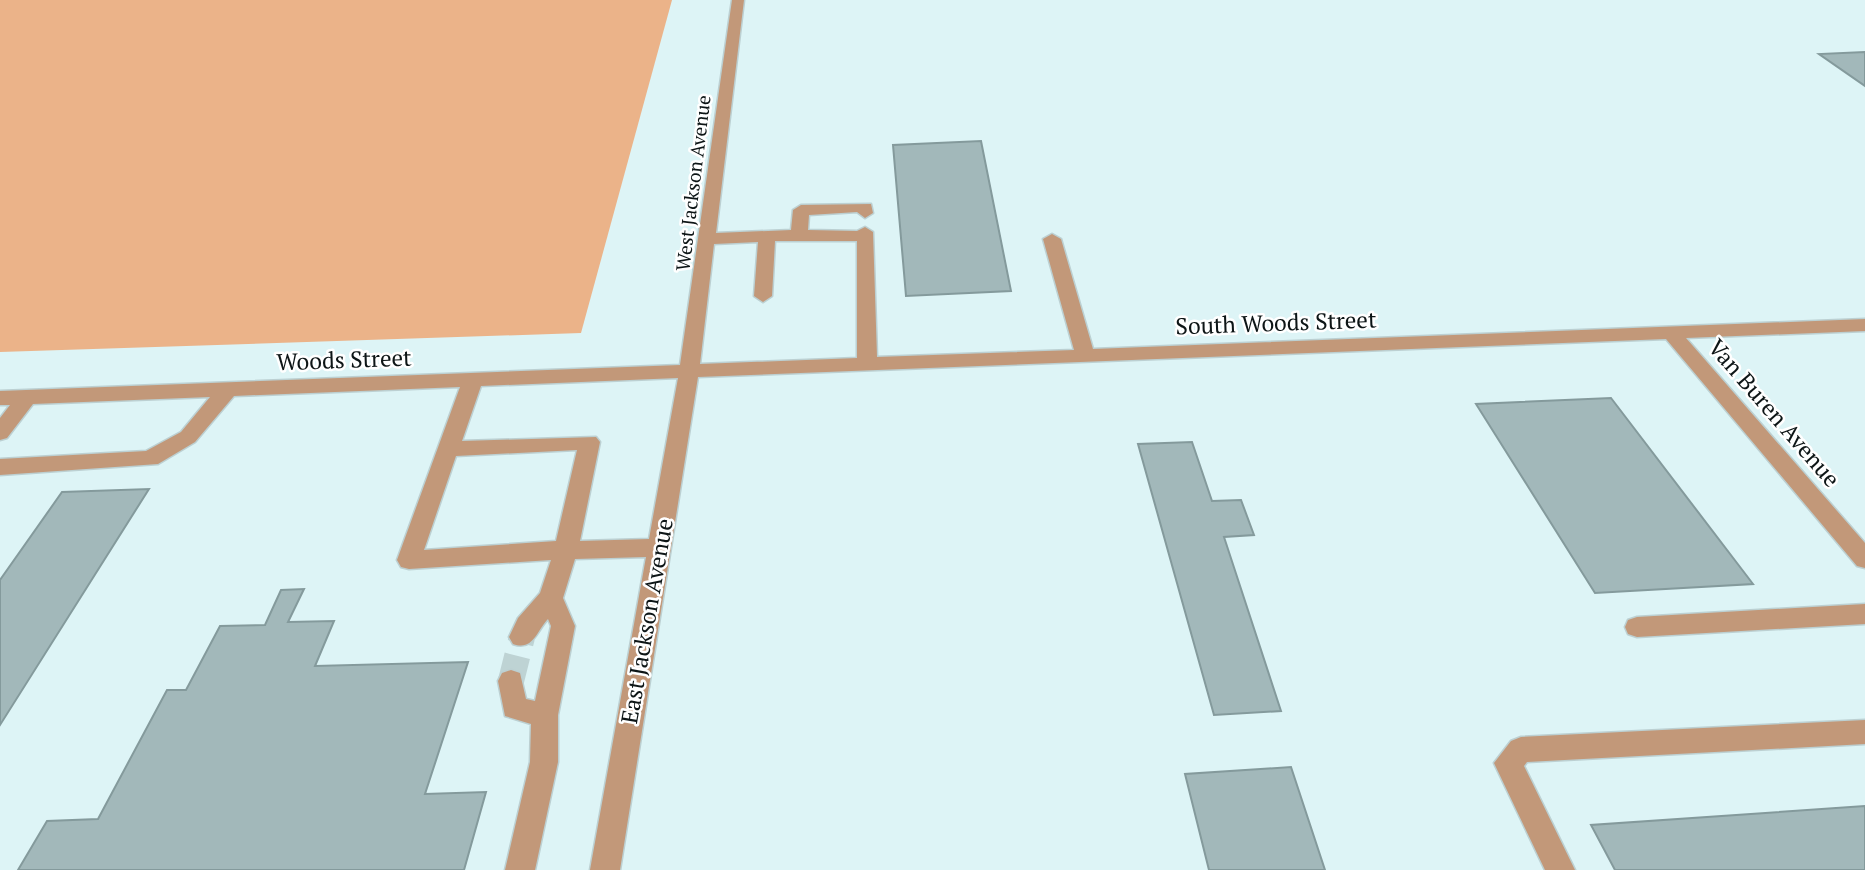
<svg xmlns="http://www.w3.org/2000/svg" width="1865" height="870" font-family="'PT Serif',serif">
<rect width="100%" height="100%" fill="#ddf4f6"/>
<polygon fill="#ebb389" points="0,0 672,0 581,333 0,352"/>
<g fill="#a2b8ba" stroke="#849a9c" stroke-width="2">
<polygon points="1865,52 1865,86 1819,54"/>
<polygon points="981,141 1011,291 906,296 893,145"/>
<polygon points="1611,398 1753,584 1595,593 1476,404"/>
<polygon points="1192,442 1212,501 1241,500 1254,535 1224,537 1281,711 1214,715 1138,444"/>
<polygon points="149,489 0,725 0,580 62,492"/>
<polygon points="304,589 288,622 334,621 315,666 468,662 425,794 486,792 464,870 18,870 47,821 98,819 167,690 186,690 220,626 265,625 281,590"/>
<polygon points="1291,767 1325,870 1209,870 1185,774"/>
<polygon points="1865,806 1865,870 1615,870 1591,825"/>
</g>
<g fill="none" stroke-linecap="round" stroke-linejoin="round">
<polyline stroke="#bed3d4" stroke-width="26" stroke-dasharray="26 13" stroke-linecap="butt" points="511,681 522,637"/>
<defs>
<g id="minor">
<path d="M732,0H744L716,233L791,230L793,210L801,205L871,204L873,213L865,218L857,212L809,215L808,230L857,231L865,227L873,232L877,357L1074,350L1043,239L1052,234L1061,239L1093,349L1865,319V331L1686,338L1865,543V568L1857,566L1666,339L698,377L620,870H590L646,557L575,559L563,598L575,626L558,715V762L535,870H505L530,762L531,724L505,716L498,681L502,673L511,670L520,673L526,699L535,701L551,626L548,619C536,632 533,651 513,644L509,637L518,618L540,593L551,560L409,569L401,567L397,560L460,387L234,396L195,442L158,464L0,475V459L146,451L181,432L210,397L33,404L7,438L0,440V418L10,405H0V391L680,365ZM775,241H857V358L700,364L714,244L758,242L754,296L763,302L772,296ZM678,378L649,539L580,541L600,442L596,437L462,441L481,386ZM577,450L556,541L424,550L456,456Z"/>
<polygon points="1865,604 1865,624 1637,637 1628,634 1625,627 1628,620 1637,617"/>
<polygon points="1865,720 1865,744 1527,762 1524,766 1575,870 1545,870 1494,763 1511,741 1521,737"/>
</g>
</defs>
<use href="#minor" stroke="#bcd0d2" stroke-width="3"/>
<use href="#minor" fill="#c29879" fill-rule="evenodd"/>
</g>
<g text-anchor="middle" stroke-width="5" stroke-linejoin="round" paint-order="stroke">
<g font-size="19" fill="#0d1516" stroke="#fff">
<text transform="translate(693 183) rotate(-83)" y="7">West Jackson Avenue</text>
</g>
<g font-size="23" fill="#0d1516" stroke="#fff">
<text transform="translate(1276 323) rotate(-2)" y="8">South Woods Street</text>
<text transform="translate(344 360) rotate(-2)" y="8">Woods Street</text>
<text transform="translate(1774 413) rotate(49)" y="8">Van Buren Avenue</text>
<text transform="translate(647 621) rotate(-80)" y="8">East Jackson Avenue</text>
</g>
</g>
</svg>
